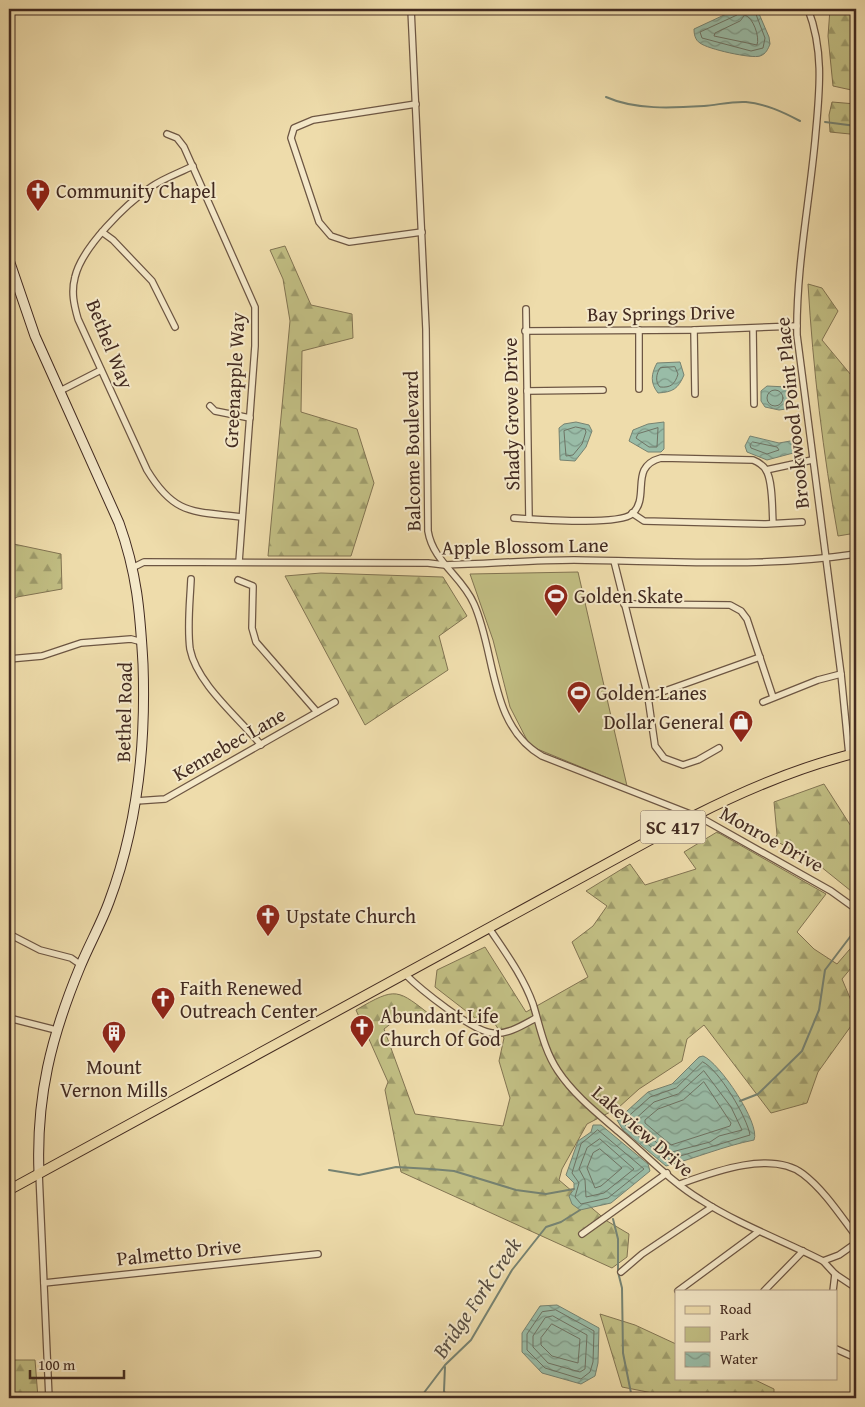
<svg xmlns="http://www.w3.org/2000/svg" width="865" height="1407" font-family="'Gentium Book Plus',serif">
<defs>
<pattern id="forest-firs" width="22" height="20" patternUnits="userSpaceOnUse" patternTransform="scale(1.25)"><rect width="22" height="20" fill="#c1be83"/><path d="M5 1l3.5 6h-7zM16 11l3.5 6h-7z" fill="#9e9b6b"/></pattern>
<pattern id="water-waves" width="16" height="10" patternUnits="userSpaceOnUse" patternTransform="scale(1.25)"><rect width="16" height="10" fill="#99bca7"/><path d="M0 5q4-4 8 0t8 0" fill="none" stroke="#7e9988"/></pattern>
</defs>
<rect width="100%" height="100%" fill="#eedcab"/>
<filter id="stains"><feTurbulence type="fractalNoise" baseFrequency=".004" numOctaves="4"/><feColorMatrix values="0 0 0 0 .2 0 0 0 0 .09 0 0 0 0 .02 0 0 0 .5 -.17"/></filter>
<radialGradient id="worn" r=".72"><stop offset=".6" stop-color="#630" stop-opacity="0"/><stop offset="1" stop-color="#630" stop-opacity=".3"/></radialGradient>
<g fill="url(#forest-firs)" stroke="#827452">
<polygon points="830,9 856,9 856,91 833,86 828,36"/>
<polygon points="832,102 856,104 856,137 850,134 830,132 829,115"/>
<polygon points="285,246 311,305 352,314 353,338 302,351 301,412 357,429 374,483 351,556 268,556 290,321 283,279 270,250"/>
<path d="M808,284L822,288L838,311L822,340L856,381V533L838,536C823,453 813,369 808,284Z"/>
<polygon points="9,543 61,554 62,589 17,597 9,602"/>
<polygon points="321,573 443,577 467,616 439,636 448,670 365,725 285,576"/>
<polygon points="824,784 856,834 856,895 815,862 774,840 777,835 774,802"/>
<path d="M717,832L826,894L797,932L814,949L837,964L856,942V962L842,979L856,1012V1019L818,1072L807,1103L771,1113L704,1025L687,1039L682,1061L639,1089L618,1108L587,1124L562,1169L559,1180L607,1221L629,1234L627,1257L612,1268L401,1172L385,1090L388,1082L356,1010C397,986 397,989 433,1017L398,1018L384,1029L415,1114L503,1126L510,1098L499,1061L504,1038L495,1024L475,1018L435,987L437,970L485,947L526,1012L588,977L572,942L593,926L607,906L586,891L630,864L645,885L696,869L684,852Z"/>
<polygon points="600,1314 635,1325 676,1344 676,1378 751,1378 774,1389 774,1398 678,1398 622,1387"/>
<polygon points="9,1360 35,1360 38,1398 9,1398"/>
</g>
<polygon fill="#c1be83" stroke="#827452" points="578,572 627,786 530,746 510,707 493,640 470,574"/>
<g fill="url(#water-waves)" stroke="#768271">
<path d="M737,9H757L769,37L770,44C768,49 766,54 760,56C752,59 707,49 700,43C695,40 694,34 694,29Z"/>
<path d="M680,362L684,375C678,389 673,392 658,393C650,383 651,374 657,363Z"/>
<polygon points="767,386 787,387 790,399 786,409 779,410 765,407 761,401 761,391"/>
<polygon points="576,422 589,425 592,431 586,447 575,461 560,460 559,428 564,424"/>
<polygon points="664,422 664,449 661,452 648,452 629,441 633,430 648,424"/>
<polygon points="750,436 779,443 796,440 797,452 767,460 747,452 745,446"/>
<path d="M703,1056C719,1062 761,1124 754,1140C724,1146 696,1158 666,1166L623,1130L617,1120L648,1092L672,1084L699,1057Z"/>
<polygon points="593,1125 601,1125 648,1164 650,1171 611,1203 580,1210 572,1204 569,1196 574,1189 574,1183 566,1175 578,1141 591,1132"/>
<polygon points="557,1305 599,1328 598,1363 595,1376 581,1384 542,1373 522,1352 522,1333 540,1306"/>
</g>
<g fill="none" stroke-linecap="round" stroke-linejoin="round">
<g stroke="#6e7364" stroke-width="1">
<polyline points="740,9 737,15 700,32 702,38 751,51 763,48 765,38 754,9"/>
<path d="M745,15C753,17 760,37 757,45L714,36L715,33L740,21Z"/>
<path d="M675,367L678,374C675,384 671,388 660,387C655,382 656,374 660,368Z"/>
<circle cx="775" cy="398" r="8"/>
<polygon points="576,427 585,429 586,432 582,444 573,455 566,456 564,431"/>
<polygon points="658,428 657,447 649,447 636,438 638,434"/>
<polygon points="753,442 777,447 779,450 767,454 751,448 750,445"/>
<path d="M703,1062C719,1070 747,1117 750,1135L667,1160L626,1126L623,1121L650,1097L676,1088Z"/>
<polygon points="704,1071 731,1107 742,1130 719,1136 710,1142 668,1153 633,1121 654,1102 678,1094"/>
<polygon points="704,1082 731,1123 730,1126 671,1145 645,1123 645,1120 658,1109 683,1100"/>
<polygon points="598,1130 644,1169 608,1198 581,1204 575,1197 579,1183 572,1173 581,1144"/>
<polygon points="600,1139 634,1169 604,1193 586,1197 585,1180 579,1169 587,1148"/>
<polygon points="600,1149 622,1168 601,1186 595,1188 587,1168 593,1153"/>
<polygon points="556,1310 594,1331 593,1362 590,1372 581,1379 545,1368 527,1350 527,1334 542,1312"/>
<polygon points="553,1316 587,1335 585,1369 580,1372 548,1363 533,1347 533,1336 545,1318"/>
<polygon points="552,1324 580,1339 578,1363 552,1356 541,1345 541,1338"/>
</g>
<g stroke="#768271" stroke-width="2">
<path d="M606,97C635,110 672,108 704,106C717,105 733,101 746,102C766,104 783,112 800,121"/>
<polyline points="825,122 856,126"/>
<polyline points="740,1101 758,1094 802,1051 819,1010 825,970 856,929"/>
<polyline points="329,1170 359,1175 396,1167 431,1169 454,1171 516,1190 546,1194 574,1189"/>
<polyline points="613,1219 618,1239 618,1272 622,1288 623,1353 632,1398"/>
<polyline points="445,1367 444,1391 447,1398"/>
<polyline points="420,1398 445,1365 471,1340 512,1270 546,1227 561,1222 580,1210"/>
</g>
<defs>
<g id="street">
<path d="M411,9L426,329L428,531C433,562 462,576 474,604C496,653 489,726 542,756L703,819L831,891L856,909"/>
<path d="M808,9C825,53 819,95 815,141C809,205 796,270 797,335L841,674L849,755"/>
<polyline points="416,104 313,120 294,128 291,138 319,222 331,236 349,242 422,232"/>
<polyline points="167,134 177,138 184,147 255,307 255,346 239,562"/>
<path d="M193,166C179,173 164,178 151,187C126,204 82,247 75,277C71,292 74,305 78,319L147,470C175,516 193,511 241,517"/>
<polyline points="102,232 113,240 152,281 175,327"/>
<polyline points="526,309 529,519"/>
<polyline points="753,328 754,404"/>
<polyline points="639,330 639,389"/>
<polyline points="694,330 695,394"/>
<polyline points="525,331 694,330 797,326"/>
<polyline points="60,391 101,370"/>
<polyline points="527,391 603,390"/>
<polyline points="210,406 215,411 250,418"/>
<polyline points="766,470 812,460"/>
<polyline points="632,513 644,521 766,524 802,522"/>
<path d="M514,518C535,519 618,526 632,514C651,497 628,467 661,458L753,460C758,462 763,465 766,470C773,481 772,510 773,523"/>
<polyline points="614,561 648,697 655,746 664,758 683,765 698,760 719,748"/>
<path d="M134,567L144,562L428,563L445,565C488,564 531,560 574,560C669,561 763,568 856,554"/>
<path d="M191,579C190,602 187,626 190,649C197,684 238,717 261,745"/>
<polyline points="238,580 253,586 252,628 256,642 317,712"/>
<polyline points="624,604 730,605 741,611 747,619 773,697"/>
<polyline points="9,659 42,656 81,643 131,639 142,642"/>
<polyline points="648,697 760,657"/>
<polyline points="763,702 818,680 841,674"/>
<polyline points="136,801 165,799 335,702"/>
<path d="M489,928C505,952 523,976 533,1004C540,1027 544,1050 558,1071C574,1095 597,1113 619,1132C646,1155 671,1182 701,1200C740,1225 782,1240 823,1261L839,1255L856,1243"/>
<polyline points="9,934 40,950 71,958 81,965"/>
<path d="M405,974C420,989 472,1031 492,1033C508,1035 523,1025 536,1018"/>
<polyline points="9,1018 56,1030"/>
<polyline points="39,1173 49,1398"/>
<path d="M680,1184C713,1172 772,1150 803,1174C824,1190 840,1215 856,1236"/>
<polyline points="582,1234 667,1173"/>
<polyline points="823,1261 835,1274 856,1288"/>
<polyline points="621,1272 642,1254 712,1207"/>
<polyline points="44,1283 318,1254"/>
<polyline points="678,1291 758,1232"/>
<polyline points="764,1291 803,1251"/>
<polyline points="833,1291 835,1274"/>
<polyline points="836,1349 856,1358"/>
</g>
<path id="secondary" d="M9,260L35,336L119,523C137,573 140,611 143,664C146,745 138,825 109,902C101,924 89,945 80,967C51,1037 36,1097 39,1173"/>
<path id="primary" d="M9,1190L694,816C747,789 799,767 856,753"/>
</defs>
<use href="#street" stroke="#6d5643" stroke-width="8"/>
<use href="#secondary" stroke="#422a20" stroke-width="11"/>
<use href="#primary" stroke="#422a20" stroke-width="11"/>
<use href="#street" stroke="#f4e8c8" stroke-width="5.5"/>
<use href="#secondary" stroke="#f4e8c8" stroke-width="9"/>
<use href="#primary" stroke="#eedcab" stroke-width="9"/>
</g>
<defs>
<symbol id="church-pin" viewBox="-11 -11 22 30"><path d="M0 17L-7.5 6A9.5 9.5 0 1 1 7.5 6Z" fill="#8f2418" stroke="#f4e8c8"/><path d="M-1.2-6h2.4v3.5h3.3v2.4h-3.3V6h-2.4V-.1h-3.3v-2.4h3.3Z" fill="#fff"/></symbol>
<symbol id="stadium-pin" viewBox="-11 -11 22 30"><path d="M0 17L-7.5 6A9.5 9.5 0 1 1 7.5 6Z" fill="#8f2418" stroke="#f4e8c8"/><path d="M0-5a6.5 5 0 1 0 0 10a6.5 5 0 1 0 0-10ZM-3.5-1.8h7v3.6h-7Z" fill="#fff"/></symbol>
<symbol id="shop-pin" viewBox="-11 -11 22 30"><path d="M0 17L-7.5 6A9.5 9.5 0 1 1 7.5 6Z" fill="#8f2418" stroke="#f4e8c8"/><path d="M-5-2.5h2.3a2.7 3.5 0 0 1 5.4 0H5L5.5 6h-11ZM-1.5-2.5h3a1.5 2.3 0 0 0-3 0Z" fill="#fff"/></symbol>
<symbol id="building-pin" viewBox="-11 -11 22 30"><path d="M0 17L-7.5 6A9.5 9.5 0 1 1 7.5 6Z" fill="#8f2418" stroke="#f4e8c8"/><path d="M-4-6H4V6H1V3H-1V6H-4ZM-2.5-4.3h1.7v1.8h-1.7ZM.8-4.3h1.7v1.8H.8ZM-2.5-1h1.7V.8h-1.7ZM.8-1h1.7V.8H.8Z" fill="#fff"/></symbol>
</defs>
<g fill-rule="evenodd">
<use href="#church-pin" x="24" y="177" width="28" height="38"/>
<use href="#stadium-pin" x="542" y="582" width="28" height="38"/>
<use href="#stadium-pin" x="565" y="679" width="28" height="38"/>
<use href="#shop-pin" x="727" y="708" width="28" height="38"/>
<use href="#church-pin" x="254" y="902" width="28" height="38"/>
<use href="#church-pin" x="149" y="985" width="28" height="38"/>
<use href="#church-pin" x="348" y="1013" width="28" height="38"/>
<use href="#building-pin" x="100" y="1019" width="28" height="38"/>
</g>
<g text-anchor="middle" stroke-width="4" stroke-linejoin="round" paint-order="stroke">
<rect fill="#f4e8c8" stroke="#776352" stroke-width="1" x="640.5" y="810.5" width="65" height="33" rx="4"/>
<g font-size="19" font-weight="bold" fill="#422a20">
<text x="673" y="834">SC 417</text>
</g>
<g font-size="20" fill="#422a20" stroke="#f4e8c8" text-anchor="start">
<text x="56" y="198">Community Chapel</text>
<text x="574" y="603">Golden Skate</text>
<text x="596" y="700">Golden Lanes</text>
<text x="724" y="729" text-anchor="end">Dollar General</text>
<text x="286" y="923">Upstate Church</text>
<text x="180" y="995">Faith Renewed<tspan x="180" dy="23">Outreach Center</tspan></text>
<text x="380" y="1023">Abundant Life<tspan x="380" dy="23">Church Of God</tspan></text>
<text x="114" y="1074" text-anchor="middle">Mount<tspan x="114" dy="23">Vernon Mills</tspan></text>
</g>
<g font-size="20" fill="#422a20" stroke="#f4e8c8">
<text transform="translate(661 313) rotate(-1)" y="7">Bay Springs Drive</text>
<text transform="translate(110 344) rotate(68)" y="7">Bethel Way</text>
<text transform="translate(234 380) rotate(-87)" y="7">Greenapple Way</text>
<text transform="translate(792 413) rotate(-96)" y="7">Brookwood Point Place</text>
<text transform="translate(511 414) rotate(-91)" y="7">Shady Grove Drive</text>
<text transform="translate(412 451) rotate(-91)" y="7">Balcome Boulevard</text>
<text transform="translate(525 546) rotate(-1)" y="7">Apple Blossom Lane</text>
<text transform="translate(124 712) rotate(-89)" y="7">Bethel Road</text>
<text transform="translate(229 744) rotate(-30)" y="7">Kennebec Lane</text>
<text transform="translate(772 839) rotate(29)" y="7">Monroe Drive</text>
<text transform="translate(643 1131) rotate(41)" y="7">Lakeview Drive</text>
<text transform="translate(179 1252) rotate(-6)" y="7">Palmetto Drive</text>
</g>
<g font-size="21" font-style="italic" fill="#584e42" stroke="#f4e8c8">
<text transform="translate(477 1298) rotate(-56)" y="7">Bridge Fork Creek</text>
</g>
</g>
<rect width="865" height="1407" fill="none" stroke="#eedcab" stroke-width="30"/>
<rect x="10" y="10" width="845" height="1387" fill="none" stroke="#422a20" stroke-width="2.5"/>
<rect x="15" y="15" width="835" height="1377" fill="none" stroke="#422a20"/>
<rect x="675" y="1290" width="162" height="90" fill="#f4e8c8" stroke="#ad9c85"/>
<rect x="685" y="1306" width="25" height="8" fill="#eedcab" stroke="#ad9c85"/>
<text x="720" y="1314" font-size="15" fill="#422a20">Road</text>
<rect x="685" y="1327" width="25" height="15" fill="#c1be83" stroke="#ad9c85"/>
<text x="720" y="1340" font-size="15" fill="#422a20">Park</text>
<rect x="685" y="1352" width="25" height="15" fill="url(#water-waves)" stroke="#ad9c85"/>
<text x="720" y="1364" font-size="15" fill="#422a20">Water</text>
<path d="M30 1370v8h94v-8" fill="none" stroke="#422a20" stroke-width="2.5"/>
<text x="38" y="1370" font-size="15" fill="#422a20" stroke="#f4e8c8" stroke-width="4" paint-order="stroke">100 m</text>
<rect width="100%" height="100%" filter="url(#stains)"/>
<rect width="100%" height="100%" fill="url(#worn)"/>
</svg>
